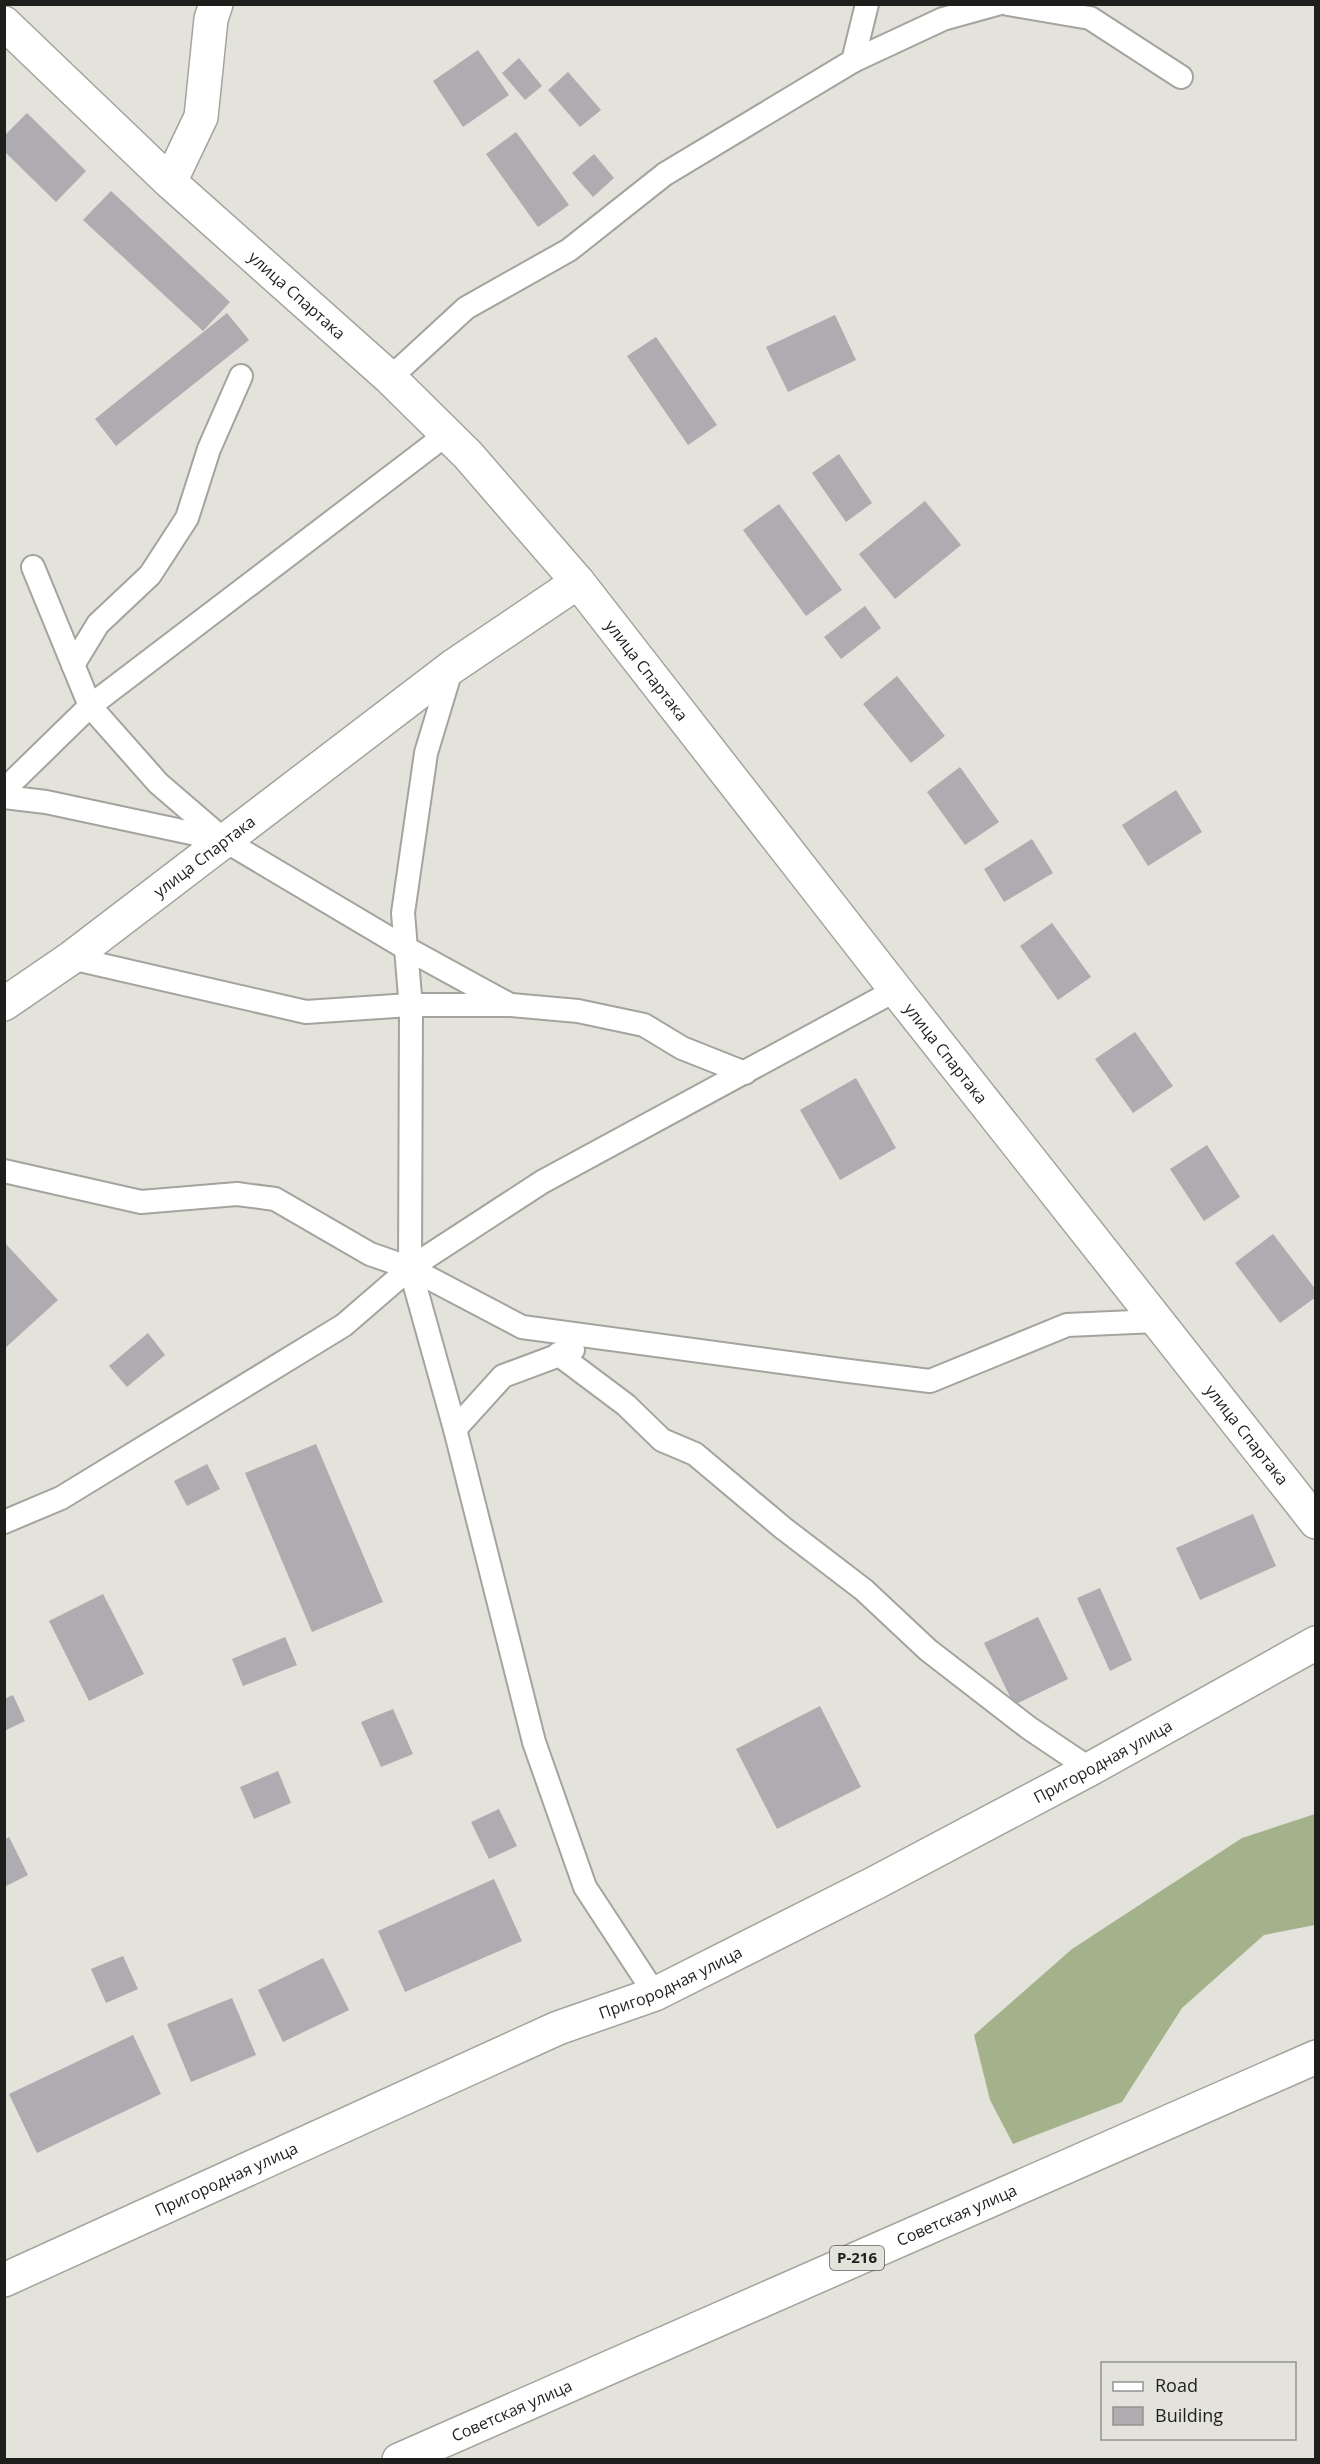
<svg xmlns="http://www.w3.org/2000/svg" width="1320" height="2464" font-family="'Open Sans',sans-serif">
<rect width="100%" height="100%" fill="#e3e2db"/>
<polygon fill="#a4b28c" points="1315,1814 1315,1925 1264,1935 1182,2008 1122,2102 1013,2144 990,2100 974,2035 1072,1949 1242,1838"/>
<g fill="#aeabb1">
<polygon points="478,50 509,95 463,127 433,81"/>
<polygon points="519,58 542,86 525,100 502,73"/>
<polygon points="568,72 601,110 580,127 548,90"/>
<polygon points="27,113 86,171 56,202 4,151 4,136"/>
<polygon points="516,132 569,205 538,227 486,154"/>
<polygon points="594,154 614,178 593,197 572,173"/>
<polygon points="111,191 230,302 203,331 83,220"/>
<polygon points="227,313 249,340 116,446 95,419"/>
<polygon points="835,315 856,360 788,392 766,347"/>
<polygon points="656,337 717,425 688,445 627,356"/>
<polygon points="839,454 872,503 846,522 812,473"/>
<polygon points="925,501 961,545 895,599 859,554"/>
<polygon points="779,504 842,590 806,616 743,530"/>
<polygon points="865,606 881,628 841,659 824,637"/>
<polygon points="897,676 945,736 911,763 863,704"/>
<polygon points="960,767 999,822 965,845 927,792"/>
<polygon points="1176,790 1202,832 1148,866 1122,825"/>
<polygon points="1032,839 1053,873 1004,902 984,869"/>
<polygon points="1052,923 1091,977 1058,1000 1020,946"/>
<polygon points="1135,1032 1173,1086 1133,1113 1095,1059"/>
<polygon points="856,1078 896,1148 840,1180 800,1110"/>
<polygon points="1207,1145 1240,1197 1204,1221 1170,1169"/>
<polygon points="1273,1234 1316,1290 1316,1297 1280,1323 1235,1263"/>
<polygon points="4,1242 58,1300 4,1349"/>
<polygon points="148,1333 165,1355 127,1387 109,1366"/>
<polygon points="316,1444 383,1602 312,1632 245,1473"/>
<polygon points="207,1464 220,1489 187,1506 174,1481"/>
<polygon points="1253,1514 1276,1566 1200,1600 1176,1548"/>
<polygon points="1100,1588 1132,1660 1110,1671 1077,1598"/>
<polygon points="103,1594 144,1674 89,1701 49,1621"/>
<polygon points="1038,1617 1068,1679 1014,1705 984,1643"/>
<polygon points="285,1637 297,1665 243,1686 232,1659"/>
<polygon points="13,1695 25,1721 4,1731 4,1699"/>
<polygon points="820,1706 861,1787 777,1829 736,1749"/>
<polygon points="393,1709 413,1754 381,1767 361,1722"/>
<polygon points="278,1771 291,1803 254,1819 240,1787"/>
<polygon points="499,1809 517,1846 489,1859 471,1822"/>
<polygon points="9,1837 28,1875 4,1887 4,1840"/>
<polygon points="494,1879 522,1941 405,1992 378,1931"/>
<polygon points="123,1956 138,1989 106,2003 91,1969"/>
<polygon points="323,1958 349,2010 283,2042 258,1990"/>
<polygon points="232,1998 256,2055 191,2082 167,2024"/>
<polygon points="133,2035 161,2094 37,2153 9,2094"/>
</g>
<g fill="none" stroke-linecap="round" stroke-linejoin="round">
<defs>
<g id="service">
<polyline points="1008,4 1090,18 1181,77"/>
<polyline points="853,61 943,19 997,4"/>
<polyline points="390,378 466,308 569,250 665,174 853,61 867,4"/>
<polyline points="33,567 90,706 158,783 223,839"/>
<polyline points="73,665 98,624 150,575 187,518 209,449 241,376"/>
<polyline points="452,667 426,753 403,913 411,1008 410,1268 455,1429 534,1742 585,1887 655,1994"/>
<polyline points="4,790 90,706 447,434"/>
<polyline points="4,797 46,802 224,840 404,947 510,1005"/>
<polyline points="71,958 306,1012 410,1005 511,1005 578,1011 644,1025 682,1048 745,1073"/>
<polyline points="4,1171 141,1202 237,1194 275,1199 370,1254 410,1268 522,1327 841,1370 930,1381 1067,1325 1156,1321"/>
<polyline points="558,1354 626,1405 662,1440 695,1454 783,1528 864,1590 928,1650 1029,1728 1090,1769"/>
<polyline points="455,1429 503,1376 573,1350"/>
<polyline points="4,1522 61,1498 344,1325 410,1268 542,1182 896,990"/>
</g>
<g id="minor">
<path id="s1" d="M4,23L170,182L390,378L468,455L578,582L896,990L1316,1522"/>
<polyline points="170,182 201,117 211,19 216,4"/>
<path id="s2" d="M4,1004L71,958L452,667L578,582"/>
<path id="s3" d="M4,2280L558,2028L655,1994L875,1883L1090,1769L1316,1643"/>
</g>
<g id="trunk">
<path id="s4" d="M399,2460L1316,2057"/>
</g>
</defs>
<use href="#service" stroke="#a4a39d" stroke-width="26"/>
<use href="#minor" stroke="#a4a39d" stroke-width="36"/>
<use href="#trunk" stroke="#a4a39d" stroke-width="36"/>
<use href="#service" stroke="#fff" stroke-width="22"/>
<use href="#minor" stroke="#fff" stroke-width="33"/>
<use href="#trunk" stroke="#fff" stroke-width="33"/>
</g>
<g text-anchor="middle" stroke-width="4.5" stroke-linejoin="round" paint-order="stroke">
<rect fill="#e3e2db" stroke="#595955" stroke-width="1.5" x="830" y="2246" width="54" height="24" rx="4.5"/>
<g font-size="15" font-weight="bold" fill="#1e1e1c">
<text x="857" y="2263">Р-216</text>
</g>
<g font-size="16" fill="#1e1e1c" stroke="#e3e2db">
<text dy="6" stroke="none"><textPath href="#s1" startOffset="400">улица Спартака</textPath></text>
<text dy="6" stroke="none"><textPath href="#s1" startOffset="914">улица Спартака</textPath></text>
<text dy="6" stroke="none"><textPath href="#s2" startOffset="249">улица Спартака</textPath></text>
<text dy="6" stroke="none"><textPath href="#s1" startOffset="1400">улица Спартака</textPath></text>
<text dy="6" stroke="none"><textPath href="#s1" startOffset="1886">улица Спартака</textPath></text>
<text dy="6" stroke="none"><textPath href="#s3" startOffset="1216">Пригородная улица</textPath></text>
<text dy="6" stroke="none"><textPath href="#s3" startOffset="730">Пригородная улица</textPath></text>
<text dy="6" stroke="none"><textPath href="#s3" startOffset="244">Пригородная улица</textPath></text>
<text dy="6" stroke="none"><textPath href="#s4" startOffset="609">Советская улица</textPath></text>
<text dy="6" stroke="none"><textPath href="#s4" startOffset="123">Советская улица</textPath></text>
</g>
</g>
<rect width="1320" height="2464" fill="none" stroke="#1e1e1c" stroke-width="12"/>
<rect x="1101" y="2362" width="195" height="78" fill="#e3e2db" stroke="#94948f" stroke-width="1.5"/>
<rect x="1113" y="2382" width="30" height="9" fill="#ffffff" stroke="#94948f" stroke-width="1.5"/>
<text x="1155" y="2392" font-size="18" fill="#1e1e1c">Road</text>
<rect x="1113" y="2407" width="30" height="18" fill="#aeabb1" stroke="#94948f" stroke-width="1.5"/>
<text x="1155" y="2422" font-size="18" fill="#1e1e1c">Building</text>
</svg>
